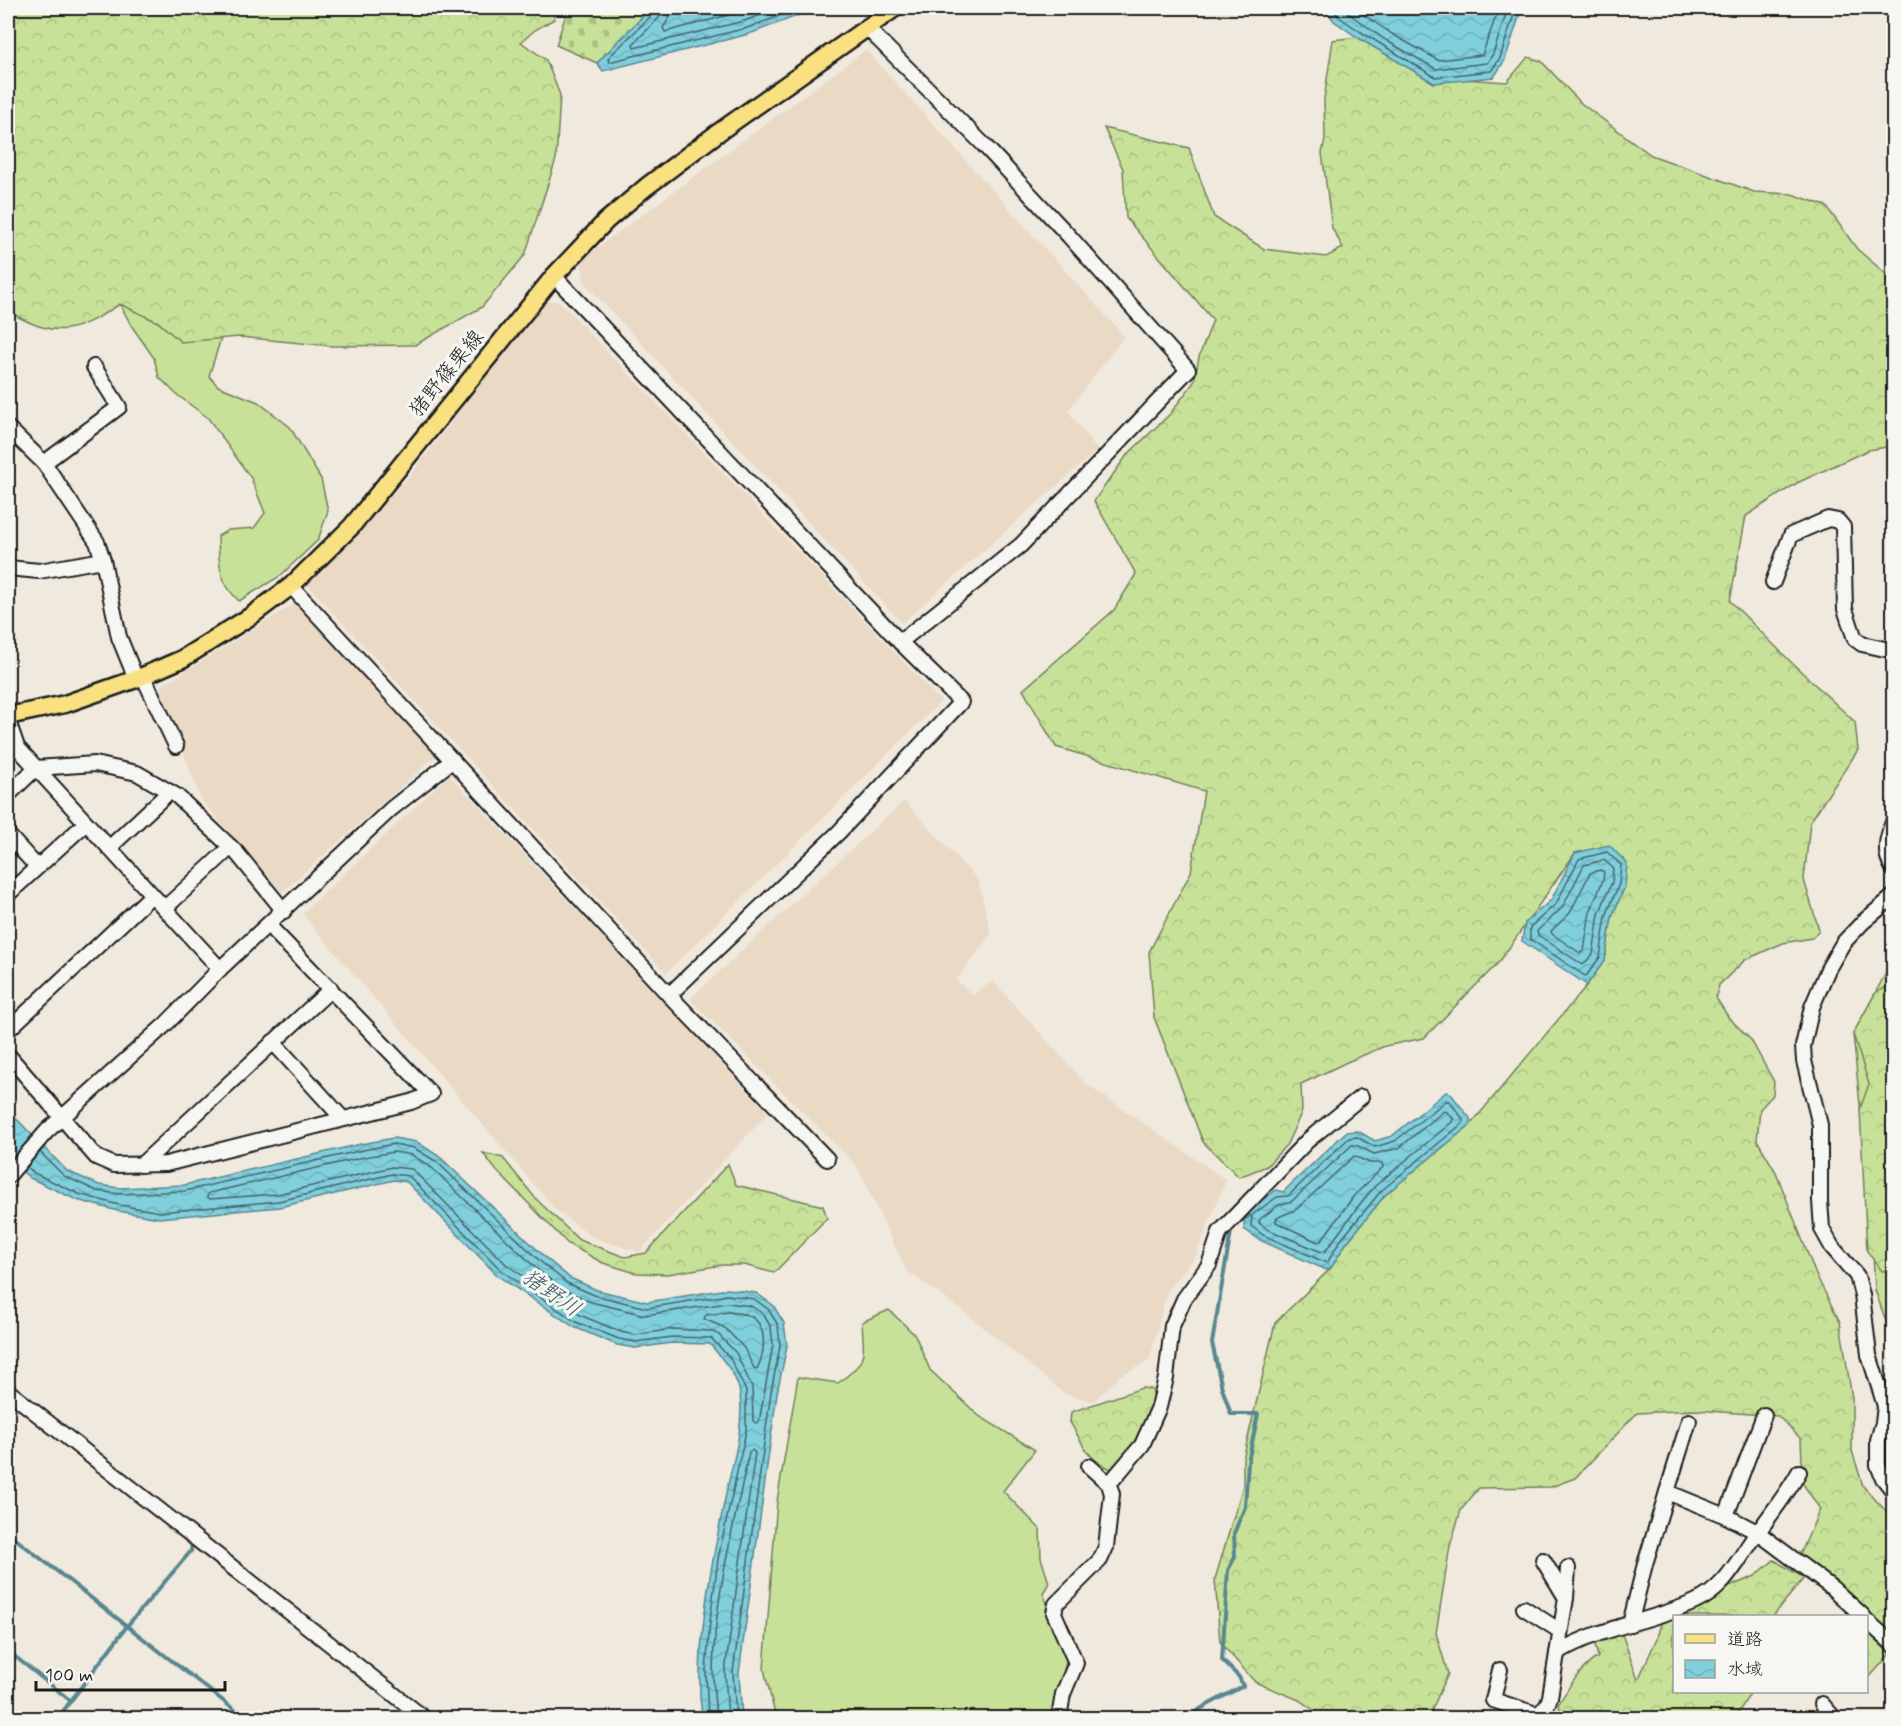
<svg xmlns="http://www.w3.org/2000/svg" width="1901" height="1726" font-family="Mynerve,'Klee One',sans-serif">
<defs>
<pattern id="forest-crowns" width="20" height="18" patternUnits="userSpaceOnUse" patternTransform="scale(1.5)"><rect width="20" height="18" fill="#c7e298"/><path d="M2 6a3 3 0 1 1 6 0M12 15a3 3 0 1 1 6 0" fill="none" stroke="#aac182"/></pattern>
<pattern id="cemetery-stones" width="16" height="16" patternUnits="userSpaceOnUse" patternTransform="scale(1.5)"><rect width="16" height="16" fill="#c7e298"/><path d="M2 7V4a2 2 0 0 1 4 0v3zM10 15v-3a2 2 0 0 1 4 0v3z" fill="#aac182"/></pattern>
<pattern id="water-waves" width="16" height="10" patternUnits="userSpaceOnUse" patternTransform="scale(1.5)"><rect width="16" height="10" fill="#80cfdd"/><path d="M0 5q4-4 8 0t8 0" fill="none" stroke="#6eb1bd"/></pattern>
</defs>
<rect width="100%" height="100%" fill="#f0e9de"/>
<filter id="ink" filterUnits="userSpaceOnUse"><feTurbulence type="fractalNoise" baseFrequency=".0167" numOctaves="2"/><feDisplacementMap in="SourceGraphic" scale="12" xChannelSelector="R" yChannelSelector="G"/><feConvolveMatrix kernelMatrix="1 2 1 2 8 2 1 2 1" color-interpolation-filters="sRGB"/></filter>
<g filter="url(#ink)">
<g fill="#e9d9c5">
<polygon points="866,50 1124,336 1068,411 1097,450 902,623 585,283 581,260"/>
<polygon points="545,300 560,302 941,701 666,973 306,583 409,477"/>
<polygon points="296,603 438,754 282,892 201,800 160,687"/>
<polygon points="449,775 768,1113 639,1252 594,1238 556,1210 302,914"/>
<polygon points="904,801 978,880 991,934 956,980 973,995 993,981 1086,1084 1226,1180 1196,1255 1167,1292 1149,1361 1121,1375 1094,1401 1065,1394 967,1314 906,1270 857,1166 690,999"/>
</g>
<g fill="#c7e298" stroke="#727f5a" stroke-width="1.5">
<path d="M120,304L158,322L181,341L221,338L209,376L218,386L258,402L290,427L321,479L328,511L318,540L280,576L239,601C218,581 219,564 218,536L228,530L254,528L265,513L251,478L208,418L176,394L159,377L154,358L131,325Z"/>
<polygon points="1893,960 1893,1341 1875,1290 1871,1217 1853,1034"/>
<path d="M889,1310L915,1335L930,1370L979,1416L1035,1450L1003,1491L1040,1529L1041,1558L1049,1583L1043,1593L1067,1657L1054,1716L1025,1718H784L774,1710L764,1669L777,1501L798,1377L838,1383C868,1361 864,1358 862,1322Z"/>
</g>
<g fill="url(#forest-crowns)" stroke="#727f5a" stroke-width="1.5">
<path d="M8,8H553L554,19L535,30L521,42L546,60L560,95L556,159L525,255L482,307L415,345L332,346L239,337L181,342L158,322L120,304C75,333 56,340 8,311Z"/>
<polygon points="1357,37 1434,83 1463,79 1507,82 1528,57 1541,61 1582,104 1651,155 1754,192 1792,194 1826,206 1857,249 1893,280 1893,446 1868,450 1797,483 1746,516 1730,601 1792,663 1855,722 1858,750 1810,822 1804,880 1819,930 1812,938 1783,943 1745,960 1719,985 1716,998 1729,1018 1751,1040 1774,1082 1773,1095 1760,1109 1757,1140 1776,1172 1816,1275 1840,1322 1852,1398 1852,1451 1863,1486 1893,1519 1893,1633 1800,1555 1820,1509 1803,1484 1801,1439 1778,1416 1695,1410 1637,1413 1575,1478 1551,1487 1479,1488 1461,1510 1450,1546 1436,1633 1448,1674 1430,1714 1425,1718 1325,1718 1299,1700 1255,1682 1220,1642 1215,1579 1243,1486 1243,1459 1275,1323 1331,1268 1345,1245 1385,1195 1471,1124 1587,985 1605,960 1612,917 1625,886 1575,853 1500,961 1424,1038 1385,1046 1347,1062 1301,1084 1302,1111 1287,1144 1267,1166 1239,1177 1203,1142 1154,1017 1149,952 1191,872 1204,791 1056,747 1023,690 1114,610 1136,574 1094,501 1127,455 1170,414 1194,382 1199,357 1213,320 1126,218 1123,169 1104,128 1189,148 1214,217 1264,249 1326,257 1343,248 1332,228 1322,153 1325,139 1324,99 1333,40"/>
<polygon points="1893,973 1894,1270 1882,1271 1867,1251 1860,1109 1869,1084 1853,1034 1876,992 1889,986"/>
<polygon points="483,1153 503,1158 536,1199 579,1240 625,1257 646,1253 728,1164 736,1185 823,1206 827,1218 774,1273 744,1265 722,1265 668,1274 636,1273 603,1263 568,1244 496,1170"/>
<polygon points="1142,1388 1151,1389 1155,1398 1137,1443 1112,1470 1095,1460 1086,1450 1070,1422 1071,1412"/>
<path d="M1774,1560L1804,1578L1773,1616H1674V1692H1751L1735,1718H1565L1558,1705C1569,1687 1580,1668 1598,1657L1593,1636L1621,1631L1638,1680L1657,1638L1663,1616L1713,1587L1727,1588L1755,1576Z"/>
<polygon points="1867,1631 1890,1654 1867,1680 1866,1680"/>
</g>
<polygon fill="url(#cemetery-stones)" stroke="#727f5a" stroke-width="1.5" points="568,8 652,8 597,63 556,45"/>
<g fill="url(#water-waves)" stroke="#588790" stroke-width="1.5">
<polygon points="651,8 818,8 749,34 603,71 597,63"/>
<polygon points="1325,8 1522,8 1505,60 1494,77 1434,83 1357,37 1334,21"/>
<polygon points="1609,845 1627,863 1625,886 1612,917 1605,960 1587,985 1522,941 1525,923 1551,900 1575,853"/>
<polygon points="1446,1092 1450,1093 1470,1118 1471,1124 1385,1195 1345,1245 1331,1268 1326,1270 1260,1240 1244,1229 1245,1213 1276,1190 1283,1192 1346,1132 1358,1131 1375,1141 1392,1136"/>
<path d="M8,1110L67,1171L99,1185L120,1188L184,1185L361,1144L394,1138L417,1142L440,1157L546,1258L570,1278L597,1290L647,1302L728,1289L756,1293L773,1305L784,1323L787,1346L777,1393L739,1673L742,1718H703C698,1697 700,1672 701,1650C705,1595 716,1542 727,1489C734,1458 744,1426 740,1394C738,1376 721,1357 710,1344L672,1343L635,1348L617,1345L574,1327L498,1276L407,1182L394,1180L280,1207L159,1218L118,1211L77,1200L30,1178L8,1159Z"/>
</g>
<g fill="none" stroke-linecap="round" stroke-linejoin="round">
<g stroke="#446469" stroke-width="1.5">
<polyline points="655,8 653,14 611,55 608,59 609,62 747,28 801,8"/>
<polyline points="662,8 659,18 633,44 634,48 744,21 780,8"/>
<polyline points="671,8 670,17 663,28 665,32 755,8"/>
<polyline points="1332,8 1339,17 1361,32 1435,77 1491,71 1500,58 1516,8"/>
<polyline points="1341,8 1387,41 1436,69 1487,63 1493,54 1508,8"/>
<polyline points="1354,8 1392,34 1438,60 1482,55 1499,8"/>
<polygon points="1607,852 1621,865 1619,884 1606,916 1600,957 1587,975 1585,976 1530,939 1530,927 1556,904 1579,859"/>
<polygon points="1604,860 1613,868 1612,882 1599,914 1593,954 1583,965 1538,935 1537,931 1562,908 1584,865"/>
<polygon points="1600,870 1604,872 1603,880 1590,912 1584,951 1580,953 1552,934 1551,931 1570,913 1590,873"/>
<polygon points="1446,1101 1449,1101 1463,1119 1463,1123 1381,1191 1340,1241 1327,1263 1263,1235 1251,1226 1252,1215 1277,1197 1288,1196 1349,1138 1357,1137 1375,1147 1395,1141"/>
<polygon points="1444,1111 1447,1112 1453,1118 1452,1122 1375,1186 1360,1204 1324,1253 1267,1229 1259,1223 1260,1219 1279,1205 1292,1201 1352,1145 1356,1145 1374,1154 1399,1148"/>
<polyline points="40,1152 64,1176 97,1191 121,1194 185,1191 363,1150 394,1144 414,1148 437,1162 542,1263 567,1283 594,1295 647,1308 728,1295 754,1299 768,1309 778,1325 780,1346 771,1392 733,1672 736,1718"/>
<polygon points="394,1152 412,1155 432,1168 537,1269 562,1289 591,1302 645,1315 728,1303 751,1306 763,1314 771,1327 773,1345 759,1422 756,1423 753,1421 752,1387 736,1353 718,1334 710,1331 673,1329 635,1335 621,1332 580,1315 507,1265 412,1169 392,1167 278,1194 210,1199 207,1197 209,1193 364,1157"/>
<path d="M1354,1156L1370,1163H1382L1383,1167L1353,1197L1321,1241L1318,1242L1276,1222V1219C1283,1213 1291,1214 1298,1208Z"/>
<polyline points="27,1167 34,1173 79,1194 119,1205 160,1212 279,1201 392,1174 409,1176 502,1271 576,1322 619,1339 635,1342 672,1337 711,1338 730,1358 746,1391 746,1431 718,1559 710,1621 706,1672 708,1718"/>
<path d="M728,1312C734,1313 741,1313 747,1315C769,1322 765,1353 757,1369L754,1368L744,1348L725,1328L704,1319L706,1315Z"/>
<path d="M716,1718C715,1703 713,1688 713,1672C714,1598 734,1525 749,1452L752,1450L755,1453L725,1672L728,1718"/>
</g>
<g stroke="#588790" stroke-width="4">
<polyline points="8,1533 245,1718"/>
<polyline points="8,1651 71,1701"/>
<polyline points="58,1718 127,1626 191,1551 192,1542"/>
<polyline points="1188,1718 1200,1709 1243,1686 1239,1677 1222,1660 1228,1570 1235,1557 1234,1533 1245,1507 1248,1462 1258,1414 1231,1414 1222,1388 1212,1343 1232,1226 1249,1216"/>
</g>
<defs>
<g id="minor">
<polyline points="867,28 983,144 1069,236 1188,370 1021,545 900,642"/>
<polyline points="554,276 900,642 961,702 839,832 669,995"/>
<polyline points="8,428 44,463 97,542 103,560"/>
<polyline points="44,463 119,407 94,367"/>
<polyline points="8,568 39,571 103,560 119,637 136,679"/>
<polyline points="1773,582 1791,535 1828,519 1838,521 1843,527 1845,609 1855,639 1862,644 1894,651"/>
<polyline points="291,586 669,995 827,1159"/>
<polyline points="143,676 176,746"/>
<polyline points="8,721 17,747 220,969"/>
<polyline points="8,795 36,768 95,764 137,773 177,796 236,852 284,911"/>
<path d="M1894,819C1887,838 1882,852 1894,870"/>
<polyline points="8,835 37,867"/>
<polyline points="109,848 169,792"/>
<polyline points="8,894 86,823"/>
<polyline points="1894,896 1863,922 1843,943 1828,969 1812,1007 1803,1046 1804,1061 1820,1125 1820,1201 1822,1229 1832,1247 1857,1276 1862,1295 1869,1355 1885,1406 1883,1423 1878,1440 1878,1465 1883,1478 1894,1492"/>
<polyline points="165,908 231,847"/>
<polyline points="8,1030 152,895"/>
<polyline points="273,1042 343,1119"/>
<polyline points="8,1055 96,1157 114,1165 166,1164 384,1109 411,1102 431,1094 269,926"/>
<polyline points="141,1165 331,989"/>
<polyline points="8,1176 47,1131 165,1025 220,969 391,809 453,760"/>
<polyline points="8,1391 424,1718"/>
<polyline points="1109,1484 1142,1445 1159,1407 1166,1378 1172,1326 1184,1299 1209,1265 1220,1232 1308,1140 1361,1097"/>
<polyline points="1667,1492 1689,1421"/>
<polyline points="1726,1516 1764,1415"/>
<polyline points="1543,1560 1566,1598"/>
<polyline points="1524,1608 1560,1631"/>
<polyline points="1866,1620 1894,1645"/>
<polyline points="1630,1624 1645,1564 1667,1492 1726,1516 1757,1532 1832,1588 1863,1616"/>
<path d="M1557,1653C1599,1627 1650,1622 1695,1602C1726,1589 1739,1557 1758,1532C1773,1511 1787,1494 1799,1472"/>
<polyline points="1500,1670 1493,1700 1539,1715"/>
<polyline points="1822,1704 1834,1718"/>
<polyline points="1059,1718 1063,1694 1076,1663 1054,1613 1056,1604 1100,1560 1106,1547 1112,1494 1109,1484 1089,1466"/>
<polyline points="1534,1718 1547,1706 1550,1697 1566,1598 1568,1568"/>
</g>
<polyline id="major" points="8,716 65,704 136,679 182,659 251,616 291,586 351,527 554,276 606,221 646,187 719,132 895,8"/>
</defs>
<use href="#minor" stroke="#1c1c1c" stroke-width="18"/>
<use href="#major" stroke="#1c1c1c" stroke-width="21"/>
<use href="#minor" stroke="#f6f6f2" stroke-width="14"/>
<use href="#major" stroke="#f9e181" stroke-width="16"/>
</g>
</g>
<g text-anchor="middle" stroke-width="6" stroke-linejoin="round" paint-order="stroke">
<g font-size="21" fill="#1c1c1c" stroke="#f6f6f2">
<text transform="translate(446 373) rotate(-51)" y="7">猪野篠栗線</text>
</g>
<g font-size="22" font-style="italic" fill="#3f5b60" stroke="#f6f6f2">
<text transform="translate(552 1292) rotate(35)" y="8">猪野川</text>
</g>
</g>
<rect width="1901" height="1726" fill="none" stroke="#f6f6f2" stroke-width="30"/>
<rect x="15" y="15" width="1871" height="1696" fill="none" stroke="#1c1c1c" stroke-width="2" filter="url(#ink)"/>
<rect x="1673" y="1615" width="195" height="78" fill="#f6f6f2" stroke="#9f9f9c" stroke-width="1.5"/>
<rect x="1685" y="1634" width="30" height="9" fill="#f9e181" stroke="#9f9f9c" stroke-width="1.5"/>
<text x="1727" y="1645" font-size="18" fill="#1c1c1c">道路</text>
<rect x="1685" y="1660" width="30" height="18" fill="url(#water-waves)" stroke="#9f9f9c" stroke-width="1.5"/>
<text x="1727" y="1675" font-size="18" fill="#1c1c1c">水域</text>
<path d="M36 1681v9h189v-9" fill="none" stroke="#1c1c1c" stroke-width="3"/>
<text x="45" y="1681" font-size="18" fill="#1c1c1c" stroke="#f6f6f2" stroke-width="4.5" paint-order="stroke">100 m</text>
</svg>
